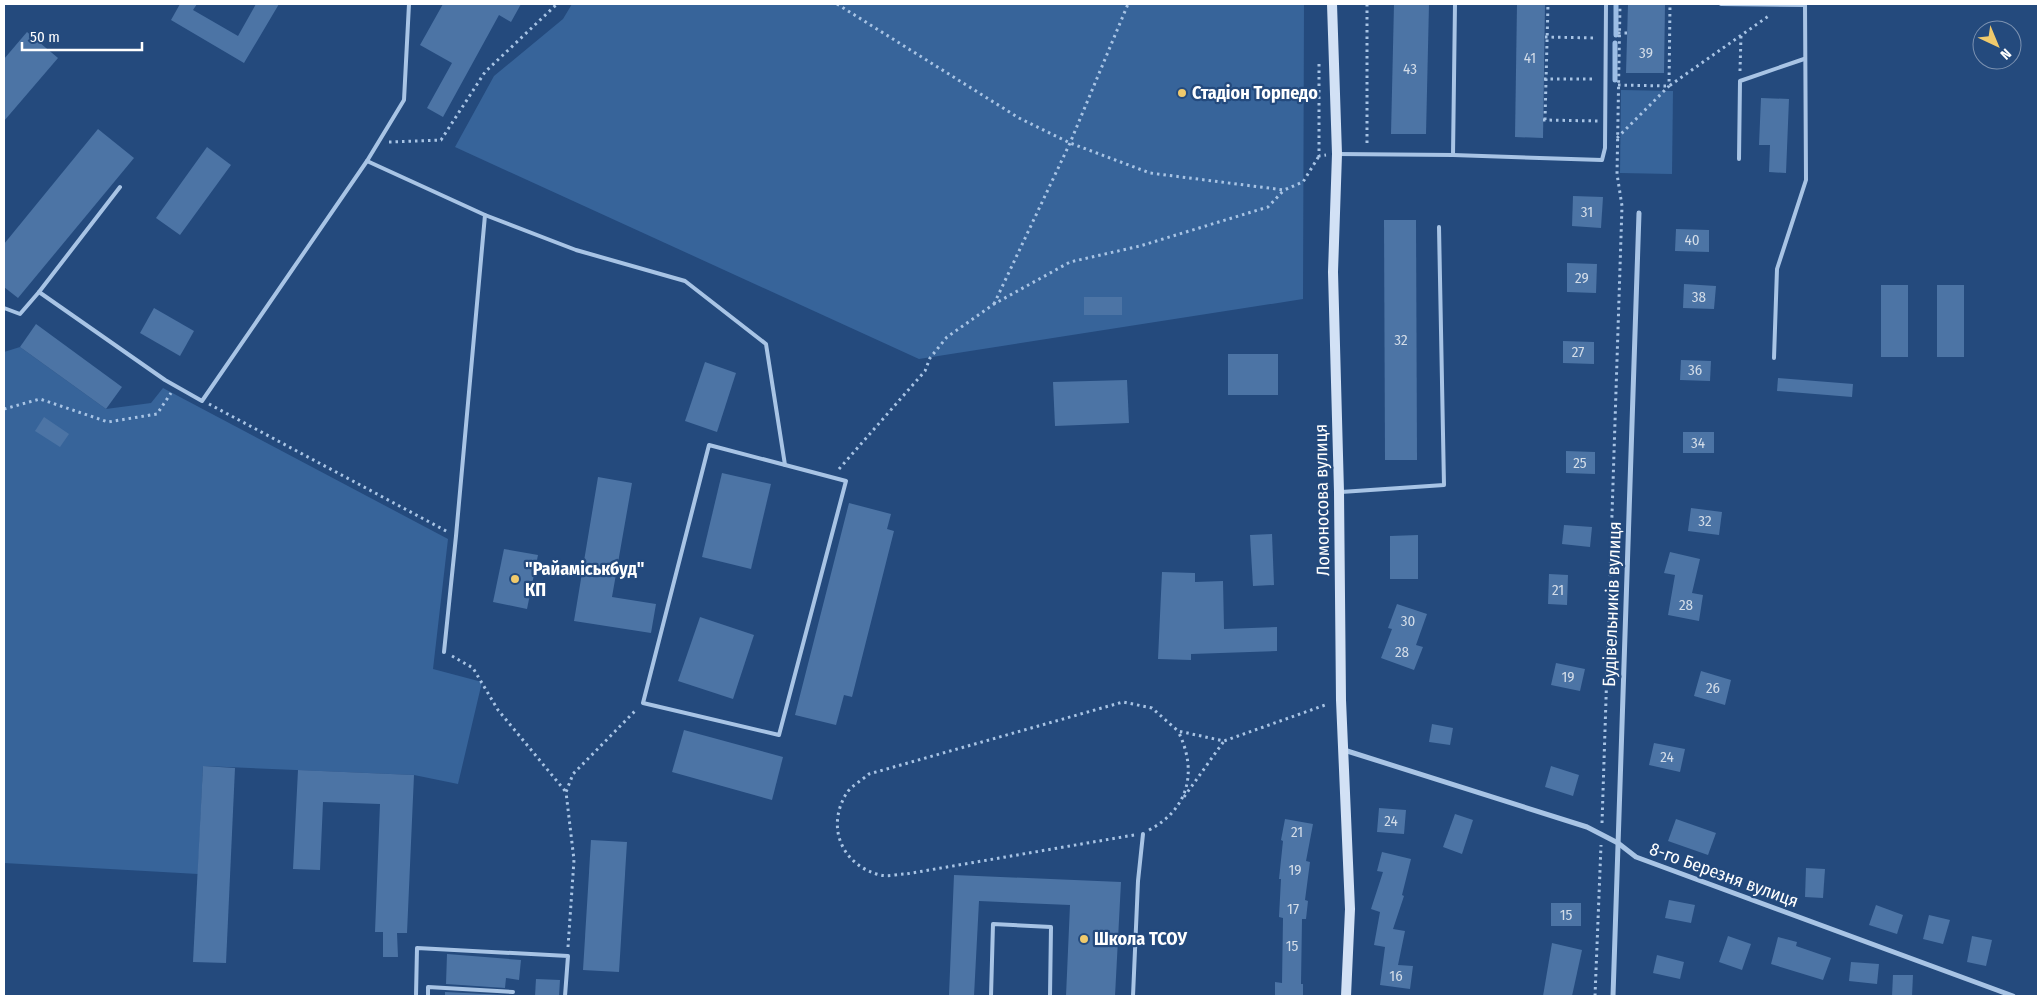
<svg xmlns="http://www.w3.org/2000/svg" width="2042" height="1000" font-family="'Fira Sans Condensed',sans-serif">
<rect width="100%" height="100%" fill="#244a7d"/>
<g fill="#37649a">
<polygon points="572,4 1304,4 1303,299 919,359 455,147 494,76 563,19"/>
<polygon points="1621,90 1673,91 1672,174 1620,173"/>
<polygon points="20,347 106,409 151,403 163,388 448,539 433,669 482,682 458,784 414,775 203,766 198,874 4,863 4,352"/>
</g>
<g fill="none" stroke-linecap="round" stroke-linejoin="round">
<g stroke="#9cbee6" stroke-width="5">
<polyline points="1616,35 1616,4"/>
<polyline points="1615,80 1615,43"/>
</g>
</g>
<g fill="#4c74a5">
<polygon points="180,4 197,4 193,10 238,36 256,4 279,4 244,63 171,20"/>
<polygon points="443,4 521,4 511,22 499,15 443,117 427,108 452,63 420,45"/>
<polygon points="1394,4 1429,4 1426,134 1391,134"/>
<polygon points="1517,4 1545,4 1543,138 1515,137"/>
<polygon points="1628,4 1665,4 1664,73 1626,73"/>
<polygon points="27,32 58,58 4,121 4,59"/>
<polygon points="1761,98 1789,99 1786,173 1769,172 1770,145 1759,145"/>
<polygon points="98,129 134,158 18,298 4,287 4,244"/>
<polygon points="207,147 231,165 180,235 156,218"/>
<polygon points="1573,196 1603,197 1601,228 1572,226"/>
<polygon points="1384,220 1416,220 1417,460 1385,460"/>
<polygon points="1676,229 1709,230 1709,252 1675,251"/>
<polygon points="1567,263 1597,264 1596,293 1567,292"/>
<polygon points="1684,284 1716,286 1714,309 1683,308"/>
<rect x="1881" y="285" width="27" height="72"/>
<rect x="1937" y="285" width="27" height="72"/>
<rect x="1084" y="297" width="38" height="18"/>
<polygon points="154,308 194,331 180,356 140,333"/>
<polygon points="36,324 122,387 106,409 20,347"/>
<polygon points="1563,341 1594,342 1594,364 1563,363"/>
<rect x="1228" y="354" width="50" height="41"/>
<polygon points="1681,360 1711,361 1710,381 1680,380"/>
<polygon points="705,362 736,373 717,432 685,421"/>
<polygon points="1778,378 1853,384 1852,397 1777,391"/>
<polygon points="1127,380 1129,423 1055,426 1053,382"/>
<polygon points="44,417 69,434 60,447 35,431"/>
<rect x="1683" y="432" width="31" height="21"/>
<polygon points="1566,451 1595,452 1595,474 1566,473"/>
<polygon points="722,473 771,484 751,569 702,557"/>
<polygon points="598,477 632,483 612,597 656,604 651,633 574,621"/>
<polygon points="849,503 891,514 887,529 894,531 852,697 844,695 836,725 795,715"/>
<polygon points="1691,508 1722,512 1719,535 1688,531"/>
<polygon points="1564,525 1592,527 1590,547 1562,544"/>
<polygon points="1272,534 1274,585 1253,586 1250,535"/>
<polygon points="1418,535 1418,579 1390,579 1390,536"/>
<polygon points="504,549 538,555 527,609 493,602"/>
<polygon points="1670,552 1700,559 1692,593 1703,595 1699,621 1668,615 1675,575 1664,573"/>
<polygon points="1162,572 1195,573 1195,582 1223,581 1224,629 1277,627 1277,651 1191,654 1191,660 1158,659"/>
<polygon points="1549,574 1568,575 1567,605 1548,604"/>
<polygon points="1397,604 1427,614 1416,645 1423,647 1414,670 1381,658 1392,629 1388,628"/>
<polygon points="700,617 754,635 733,699 678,681"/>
<polygon points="1556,663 1585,669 1580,691 1551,685"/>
<polygon points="1701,671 1731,680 1725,705 1694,696"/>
<polygon points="1432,724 1453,728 1450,745 1429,742"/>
<polygon points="684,730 783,757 772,800 672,772"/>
<polygon points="1654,743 1685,749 1680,772 1649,765"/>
<polygon points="203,766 235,768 226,963 193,962"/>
<polygon points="1551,766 1579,775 1573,796 1545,787"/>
<polygon points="298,770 414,775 407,933 397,933 398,957 383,957 383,932 375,932 380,804 323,802 320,870 293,869"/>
<polygon points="1379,808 1406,810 1404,834 1377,832"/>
<polygon points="1455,814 1473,820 1462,854 1443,847"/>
<polygon points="1285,819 1313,824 1306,861 1310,862 1305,900 1308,901 1306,919 1302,919 1301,984 1303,984 1303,996 1275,996 1275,982 1282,983 1283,918 1279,917 1281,879 1279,879 1283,841 1281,840"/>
<polygon points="1676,819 1716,833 1708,855 1668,841"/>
<polygon points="591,840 627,842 619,972 583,970"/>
<polygon points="1382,852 1411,859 1402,895 1404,896 1393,929 1405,931 1398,965 1413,966 1410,989 1380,985 1385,947 1374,945 1380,912 1371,909 1383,872 1377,871"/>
<polygon points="1806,868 1825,869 1823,898 1805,897"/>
<polygon points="954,875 1121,882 1115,996 1066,996 1070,905 979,901 974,996 949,995"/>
<polygon points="1669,900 1695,905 1691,923 1665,918"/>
<rect x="1551" y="903" width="30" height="23"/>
<polygon points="1876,905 1903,915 1897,934 1869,925"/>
<polygon points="1929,915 1950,920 1943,944 1923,939"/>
<polygon points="1728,936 1751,944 1742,970 1719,962"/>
<polygon points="1972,936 1992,940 1986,966 1967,962"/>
<polygon points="1778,937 1797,942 1796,946 1831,958 1823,980 1771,964"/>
<polygon points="1552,943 1582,950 1572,996 1543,996"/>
<polygon points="447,954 521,960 519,980 506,978 505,988 446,984"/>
<polygon points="1657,955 1684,962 1680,979 1653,973"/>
<polygon points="1851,962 1879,964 1877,984 1849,981"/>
<polygon points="1893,975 1913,975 1912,996 1892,996"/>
<polygon points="536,979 560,980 559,996 535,996"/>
<polygon points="445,992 505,995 505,996 445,996"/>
</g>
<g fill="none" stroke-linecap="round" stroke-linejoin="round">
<g stroke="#a8c4e5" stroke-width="3" stroke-dasharray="2.5 4" stroke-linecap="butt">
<polyline points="837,4 1019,118 1070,143 1150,173 1284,190 1303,182 1319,156"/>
<polyline points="1367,4 1367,146"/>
<polyline points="1618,33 1627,33"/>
<polyline points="1545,37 1597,38"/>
<polyline points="1319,64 1319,156 1326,155"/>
<polyline points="1740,71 1741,35"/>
<polyline points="1544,79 1596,79"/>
<polyline points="1618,85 1669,86 1770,15"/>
<polyline points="1543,120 1598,121"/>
<polyline points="1545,120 1548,4"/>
<polyline points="1617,138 1669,86 1670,4"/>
<polyline points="389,142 441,140 485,72 557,4"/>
<polyline points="994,304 1070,143 1128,4"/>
<polyline points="209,404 448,532"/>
<polyline points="4,409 40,399 108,422 157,414 171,393"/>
<polyline points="839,469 925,371 930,358 947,337 994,304 1070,262 1140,246 1268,207 1284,190"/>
<polyline points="452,656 473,668 498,710 566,792"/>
<polyline points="1184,797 1224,741"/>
<polyline points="1602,823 1622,206 1617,174 1620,4"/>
<path d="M1149,830C1189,809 1198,771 1178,731"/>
<path d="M1134,835L906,874C898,874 887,877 880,875C842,865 826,828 846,794C850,787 862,780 869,774L1123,702L1152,708L1178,731L1224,741L1328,704"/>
<polyline points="568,947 574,860 566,792 573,774 637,709"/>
<polyline points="1595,996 1601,845"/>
</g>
<g stroke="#a8c4e5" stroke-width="4">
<polyline points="1721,4 1805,5"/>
<polyline points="1337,154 1453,155 1602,160 1605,148 1606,4"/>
<polyline points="1453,155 1455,4"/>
<polyline points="1739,159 1740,81 1804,59"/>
<polyline points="367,161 485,215 456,536 444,652"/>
<polyline points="485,215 576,250 685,281 766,344 785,465"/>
<polyline points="39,292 120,187"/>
<polyline points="4,308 20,314 39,292 165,380 202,401 367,161 404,100 409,4"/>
<polyline points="1774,358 1777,269 1806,180 1805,4"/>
<polygon points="709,445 846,481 779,735 643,703"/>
<polyline points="1341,492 1444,485 1439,227"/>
<polyline points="416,996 417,948 568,956 565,996"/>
<polyline points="428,996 428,987 513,992"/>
<polyline points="991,996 993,924 1051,927 1050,996"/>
<polyline points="1133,996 1138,881 1143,834"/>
</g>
<g stroke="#a8c4e5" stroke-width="5">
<polyline points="1344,750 1587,827 1618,843 1636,857 2013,996"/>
<polyline points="1613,996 1639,213"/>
</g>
<polyline stroke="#d2e1f5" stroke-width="10" points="1332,4 1337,154 1333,272 1339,492 1341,700 1350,909 1346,996"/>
</g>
<g fill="#f0ca6c" stroke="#244a7d" stroke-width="2">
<circle cx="1182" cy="93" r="5"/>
<circle cx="515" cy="579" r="5"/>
<circle cx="1084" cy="939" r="5"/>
</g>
<g text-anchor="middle" stroke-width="4.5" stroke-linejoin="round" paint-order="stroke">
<g font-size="15" fill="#d2dce8">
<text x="1646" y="58">39</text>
<text x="1530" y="63">41</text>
<text x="1410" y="74">43</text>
<text x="1587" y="217">31</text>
<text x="1692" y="245">40</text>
<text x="1582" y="283">29</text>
<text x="1699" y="302">38</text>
<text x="1401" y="345">32</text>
<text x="1578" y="357">27</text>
<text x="1695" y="375">36</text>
<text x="1698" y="448">34</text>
<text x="1580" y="468">25</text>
<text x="1705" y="526">32</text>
<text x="1558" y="595">21</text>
<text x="1686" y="610">28</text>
<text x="1408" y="626">30</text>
<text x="1402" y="657">28</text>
<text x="1568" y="682">19</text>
<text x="1713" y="693">26</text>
<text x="1667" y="762">24</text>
<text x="1391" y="826">24</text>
<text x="1297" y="837">21</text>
<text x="1295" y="875">19</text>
<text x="1293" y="914">17</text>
<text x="1566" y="920">15</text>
<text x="1292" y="951">15</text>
<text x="1396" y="981">16</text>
</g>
<g font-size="18" font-weight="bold" fill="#fff" stroke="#244a7d" text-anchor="start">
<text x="1192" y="99">Стадіон Торпедо</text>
<text x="525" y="575">"Райаміськбуд"<tspan x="525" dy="21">КП</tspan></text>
<text x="1094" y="945">Школа ТСОУ</text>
</g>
<g font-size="18" fill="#fff" stroke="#244a7d">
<text transform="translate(1322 500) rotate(-91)" y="6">Ломоносова вулиця</text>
<text transform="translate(1612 604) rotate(-88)" y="6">Будівельників вулиця</text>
<text transform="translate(1724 875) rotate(20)" y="6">8-го Березня вулиця</text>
</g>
</g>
<rect width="2042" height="1000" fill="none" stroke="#ffffff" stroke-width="10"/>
<g transform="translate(1997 45) rotate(136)"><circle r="24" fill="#244a7d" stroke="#7c92b1"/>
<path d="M0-4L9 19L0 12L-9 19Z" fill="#f0ca6c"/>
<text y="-8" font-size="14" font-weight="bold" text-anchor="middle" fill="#ffffff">N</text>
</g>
<path d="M22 42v8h120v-8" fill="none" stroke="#ffffff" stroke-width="2.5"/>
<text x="30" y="42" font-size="15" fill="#ffffff" stroke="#244a7d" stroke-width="4" paint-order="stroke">50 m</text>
</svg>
